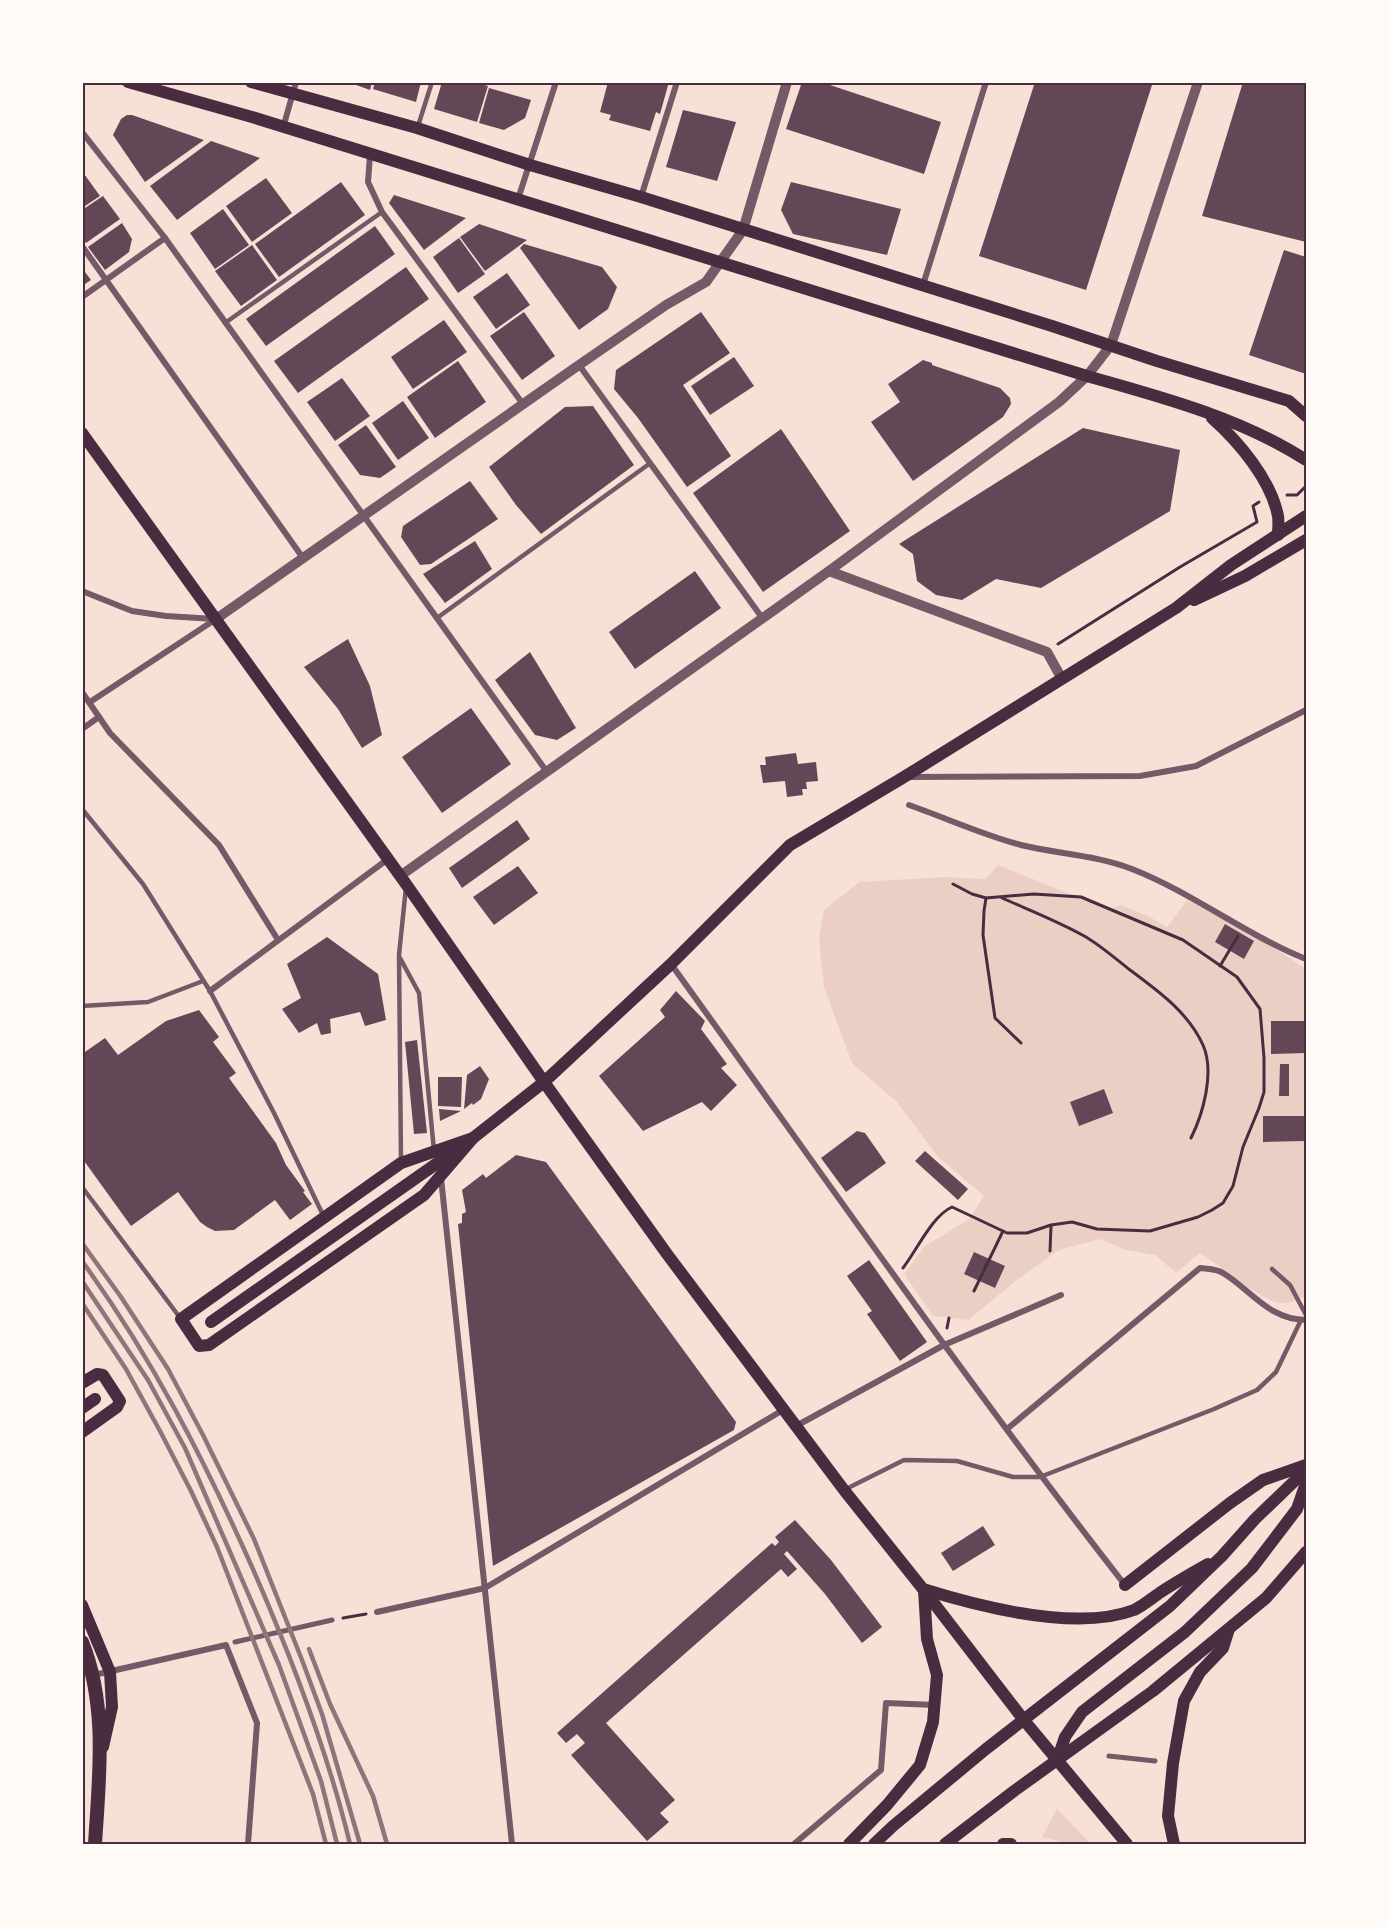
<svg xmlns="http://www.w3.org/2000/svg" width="1389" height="1927" font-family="Commissioner,sans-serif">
<rect width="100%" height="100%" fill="#f7e1d7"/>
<g fill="#ebcfc5">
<path d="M998,865L1070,894L1083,896L1110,909L1121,905L1148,916L1167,927L1187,900L1264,941L1306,969V1296C1299,1300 1288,1304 1279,1303C1261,1300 1218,1264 1200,1253L1176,1273L1155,1255L1126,1250L1100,1239L1059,1250L1018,1279L968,1320L933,1316L904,1274L925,1246L969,1219L984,1196L938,1157L897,1102L852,1063L824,987L819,939L824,910L859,882L946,877L985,879Z"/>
<polygon points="1057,1809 1091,1844 1071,1844 1042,1837"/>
</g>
<g fill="#644757">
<polygon points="348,82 372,82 370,90"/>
<polygon points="375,82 421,82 416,102 373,89"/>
<polygon points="442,82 474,82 488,86 477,122 434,109"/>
<polygon points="608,82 669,82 660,114 656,112 650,131 609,120 611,115 600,112"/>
<polygon points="802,82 821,82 941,122 924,174 786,129"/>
<polygon points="1035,82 1153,82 1086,290 979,256"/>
<polygon points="1243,82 1306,82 1306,242 1202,216"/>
<polygon points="489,88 531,100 525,118 504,130 479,123"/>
<polygon points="683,110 736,122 717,181 666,167"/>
<polygon points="127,115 132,115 204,140 145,182 113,135 121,119"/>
<polygon points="211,141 260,158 177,220 150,186"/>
<polygon points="82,171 100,196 82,208"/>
<polygon points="266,178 292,213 252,242 226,206"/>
<polygon points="341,182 365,215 279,277 255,244"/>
<polygon points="791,182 901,209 887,255 793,234 781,210"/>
<polygon points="394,195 466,218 424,250 389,203"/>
<polygon points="103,196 120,219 86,243 82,237 82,210"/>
<polygon points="223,209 249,245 215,269 190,233"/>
<polygon points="122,223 132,239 129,252 105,270 88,247"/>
<polygon points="479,224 527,240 485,271 460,237"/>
<polygon points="375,226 395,254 266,346 246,319"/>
<polygon points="459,238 485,274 458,293 433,257"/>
<polygon points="524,244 602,267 617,287 608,309 579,330 520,248"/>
<polygon points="252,245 277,280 241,306 215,271"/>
<polygon points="1284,250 1306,257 1306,374 1249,355"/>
<polygon points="406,267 429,299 298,393 274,361"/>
<polygon points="82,268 91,280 82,286"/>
<polygon points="507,273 530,305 496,329 473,297"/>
<polygon points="524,312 555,356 522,380 490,336"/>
<polygon points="701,312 730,353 683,385 731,456 687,487 638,418 614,389 616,370"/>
<polygon points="444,320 467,352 413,389 391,357"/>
<polygon points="734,357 754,386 710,415 691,386"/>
<polygon points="923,360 932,363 932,365 1000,388 1010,398 1011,404 1003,417 913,481 871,422 900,402 888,384"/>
<polygon points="458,361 486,402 435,438 407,397"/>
<polygon points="342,378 370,416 335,441 307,402"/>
<polygon points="403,401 429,438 398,460 372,423"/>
<polygon points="593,406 634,465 541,534 516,505 489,467 565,407"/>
<polygon points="366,425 396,467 380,478 360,475 338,445"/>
<polygon points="1083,428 1180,450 1170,511 1041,588 996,579 962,600 936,595 917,581 913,554 899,544"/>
<polygon points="781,429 850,531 763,592 693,493"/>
<polygon points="470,481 498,519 431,564 420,565 401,537 403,526"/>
<polygon points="475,541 492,569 445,603 423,574"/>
<polygon points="695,571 721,608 635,669 609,632"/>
<polygon points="348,639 370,686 382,735 362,748 338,709 304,667"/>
<polygon points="530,652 576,728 557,740 535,735 495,680"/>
<polygon points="471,708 511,764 442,813 402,757"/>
<polygon points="796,753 798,764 816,762 818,781 806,782 807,789 802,789 803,795 787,797 785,781 763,783 760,765 766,765 765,757"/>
<polygon points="517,820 530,839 462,888 449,868"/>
<polygon points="518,866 538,893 494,925 473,897"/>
<polygon points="1225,924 1254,941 1244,959 1215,942"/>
<polygon points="327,937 378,974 386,1020 365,1026 360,1012 330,1019 331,1033 321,1035 317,1023 299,1033 282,1009 301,998 287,964"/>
<polygon points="676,991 705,1021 701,1029 727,1064 721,1068 737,1085 711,1111 702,1102 643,1131 599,1076 665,1017 660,1010"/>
<polygon points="199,1010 219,1037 213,1042 236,1073 229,1078 276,1143 286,1165 305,1191 303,1192 312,1204 290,1220 275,1200 234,1230 215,1231 207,1227 200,1222 178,1192 131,1226 82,1158 82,1054 105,1038 118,1055 166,1021"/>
<polygon points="1271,1021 1306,1021 1306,1053 1271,1054"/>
<polygon points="417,1040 427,1133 414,1134 405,1042"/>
<polygon points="1280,1064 1289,1064 1289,1096 1279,1096"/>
<polygon points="480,1066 489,1079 481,1099 473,1105 472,1103 464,1109 467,1075"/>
<polygon points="438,1077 462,1077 461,1107 438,1106"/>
<polygon points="1104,1089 1113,1113 1079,1126 1070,1102"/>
<polygon points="439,1109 461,1111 440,1121"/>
<polygon points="1263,1116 1306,1116 1306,1141 1263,1142"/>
<polygon points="857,1131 865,1133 886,1163 846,1192 821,1158"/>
<polygon points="925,1151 968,1189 958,1200 915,1161"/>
<polygon points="516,1155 546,1162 736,1422 734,1430 493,1566 458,1224 462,1223 462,1214 466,1212 462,1190 483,1174 486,1178"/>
<polygon points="974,1252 1005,1266 995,1288 964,1274"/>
<polygon points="869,1260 927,1342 900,1361 867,1314 872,1311 847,1276"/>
<polygon points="795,1520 831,1560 882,1627 862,1643 825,1594 787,1551 784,1554 797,1569 788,1577 781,1569 606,1723 675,1800 660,1813 669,1822 647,1841 571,1755 585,1743 577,1734 566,1743 557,1733 772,1543 775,1546 779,1542 775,1537"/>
<polygon points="983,1526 995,1545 953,1571 941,1553"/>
</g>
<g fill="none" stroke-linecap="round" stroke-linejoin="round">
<g stroke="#4a2c40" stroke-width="3">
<polyline points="1287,495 1297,495 1306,486"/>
<polyline points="1058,644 1180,567 1257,522 1253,506 1259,502"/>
<polyline points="986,898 984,911 983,935 995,1018 1021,1043"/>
<path d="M1002,898C1029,910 1060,922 1086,937C1101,946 1116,959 1130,970C1158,991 1188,1012 1203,1045C1215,1072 1203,1114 1191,1138"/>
<polyline points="1220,966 1238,936"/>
<polyline points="1050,1251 1051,1226"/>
<path d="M903,1268C917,1250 932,1216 952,1207L1007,1233H1027L1051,1225L1072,1222L1097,1229L1150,1231L1198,1217L1212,1210L1223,1203L1233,1186L1243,1147L1259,1108L1264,1092V1058L1260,1009L1237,977L1183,940L1081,897L1034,894L986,898L972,894L953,884"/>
<polyline points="974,1291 1003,1231"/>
<polyline points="947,1328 949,1318"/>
<polyline points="343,1618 366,1614"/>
</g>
<g stroke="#755966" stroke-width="4.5">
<polyline points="418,126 432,82"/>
<polyline points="225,323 382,212"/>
<polyline points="437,618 649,464"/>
<polyline points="82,809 143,884 210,991 274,1113 323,1215"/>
<polyline points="400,958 419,993 434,1151"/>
<polyline points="82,1006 148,1002 203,981"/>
<polyline points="401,1160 399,955 406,887"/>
<polyline points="82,1187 181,1319"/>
<polyline points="1272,1269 1290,1285 1306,1315"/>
<polyline points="844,1490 904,1460 957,1461 1013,1477 1040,1477 1214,1409 1257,1390 1276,1372 1301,1320"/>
</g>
<g stroke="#755966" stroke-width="5">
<polyline points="235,1642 332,1620"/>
<polyline points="1109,1756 1155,1761"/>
</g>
<g stroke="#755966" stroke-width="6">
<polyline points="283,128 296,82"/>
<polyline points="82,132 165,238 547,772"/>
<polyline points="370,155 368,182 382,212 523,404"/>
<polyline points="641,197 677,82"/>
<polyline points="518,199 556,82"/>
<polyline points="82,246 303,558"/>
<polyline points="923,285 986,82"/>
<polyline points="82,297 165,238"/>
<polyline points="579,365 763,619"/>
<polyline points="82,591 132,611 166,616 215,619"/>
<polyline points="82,692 110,733 219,845 278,940"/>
<polyline points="90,702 216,619"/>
<polyline points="82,729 99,717"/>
<polyline points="907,777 1140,776 1196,766 1306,710"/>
<path d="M909,805C946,818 983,835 1021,845C1058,854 1096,855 1132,869C1193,893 1246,935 1306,959"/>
<path d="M671,964C821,1172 967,1383 1125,1585"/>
<polyline points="210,991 388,859"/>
<polyline points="441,1178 512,1844"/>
<polyline points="796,1426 944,1345 1061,1295"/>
<path d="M1007,1429L1200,1268C1207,1269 1217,1269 1223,1273C1251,1290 1269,1320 1306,1320"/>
<polyline points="377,1612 485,1588 783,1410"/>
<polyline points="94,1675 226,1645 257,1723 248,1844"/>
<polyline points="794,1844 881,1770 886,1703 935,1705"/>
</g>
<g stroke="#755966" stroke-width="10">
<polyline points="829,571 1047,652 1062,679"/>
<polyline points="216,619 579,365 666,305 706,282 743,230 787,82"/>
<polyline points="400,876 829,571 1059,402 1087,376 1111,345 1198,82"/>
</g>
<g stroke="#4a2c40" stroke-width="12">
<path d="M128,82L252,117L1087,376C1162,397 1241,418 1306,460"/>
<polyline points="251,82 417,128 530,165 641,197 1052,326 1157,361 1289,401 1306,416"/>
<path d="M1212,418C1239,442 1271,480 1278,516C1279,522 1278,529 1278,535"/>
<polyline points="82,433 406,884 544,1082 667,1254 844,1490 923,1589 1023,1719 1127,1844"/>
<polyline points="1194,600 1245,576 1306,540"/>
<polygon points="473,1138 424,1195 209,1345 199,1346 181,1319 401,1163"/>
<polyline points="211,1322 473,1138 544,1082 671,964 790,845 904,777 1176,608 1231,565 1306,516"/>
<polyline points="82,1383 97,1374 103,1375 120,1401 117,1407 82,1432"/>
<polyline points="82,1408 95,1399"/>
<polyline points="1125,1585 1230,1503 1263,1480 1306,1465"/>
<path d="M923,1589C981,1607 1076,1632 1134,1610C1143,1606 1152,1598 1161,1592C1176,1582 1192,1573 1208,1564"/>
<polyline points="82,1605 110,1672 112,1707 103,1747"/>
<polyline points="1057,1761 1065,1737 1082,1712 1185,1632 1252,1568 1297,1509 1306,1483"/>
<polyline points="849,1844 887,1805 920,1765 933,1722 937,1675 927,1639 924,1590"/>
<polyline points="874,1844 893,1826 986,1749 1170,1606 1222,1556 1255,1519 1306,1470"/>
<polyline points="945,1844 1014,1791 1153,1691 1266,1598 1306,1552"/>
<polyline points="1003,1844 1011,1844"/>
<polyline points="1174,1844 1168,1816 1173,1763 1184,1701 1200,1672 1223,1648 1229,1629"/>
</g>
<path stroke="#4a2c40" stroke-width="14" d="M82,1642C108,1706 99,1778 95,1844"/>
<g stroke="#8f747c" stroke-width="4.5">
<polyline points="82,1243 121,1297 168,1369 203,1435 254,1539 302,1660 322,1714 360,1844"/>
<path d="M82,1261C151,1356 204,1459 252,1567C291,1656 327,1749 350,1844"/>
<polyline points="82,1281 148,1380 185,1448 279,1665 321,1781 337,1844"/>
<polyline points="82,1303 126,1369 160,1431 191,1491 217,1547 313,1794 326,1844"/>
<polyline points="309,1649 330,1704 373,1796 387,1844"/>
</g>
</g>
<rect width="1389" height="1927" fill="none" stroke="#fffaf5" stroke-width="168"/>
<rect x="84" y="84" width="1221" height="1759" fill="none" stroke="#4a2c40" stroke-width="2"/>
</svg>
